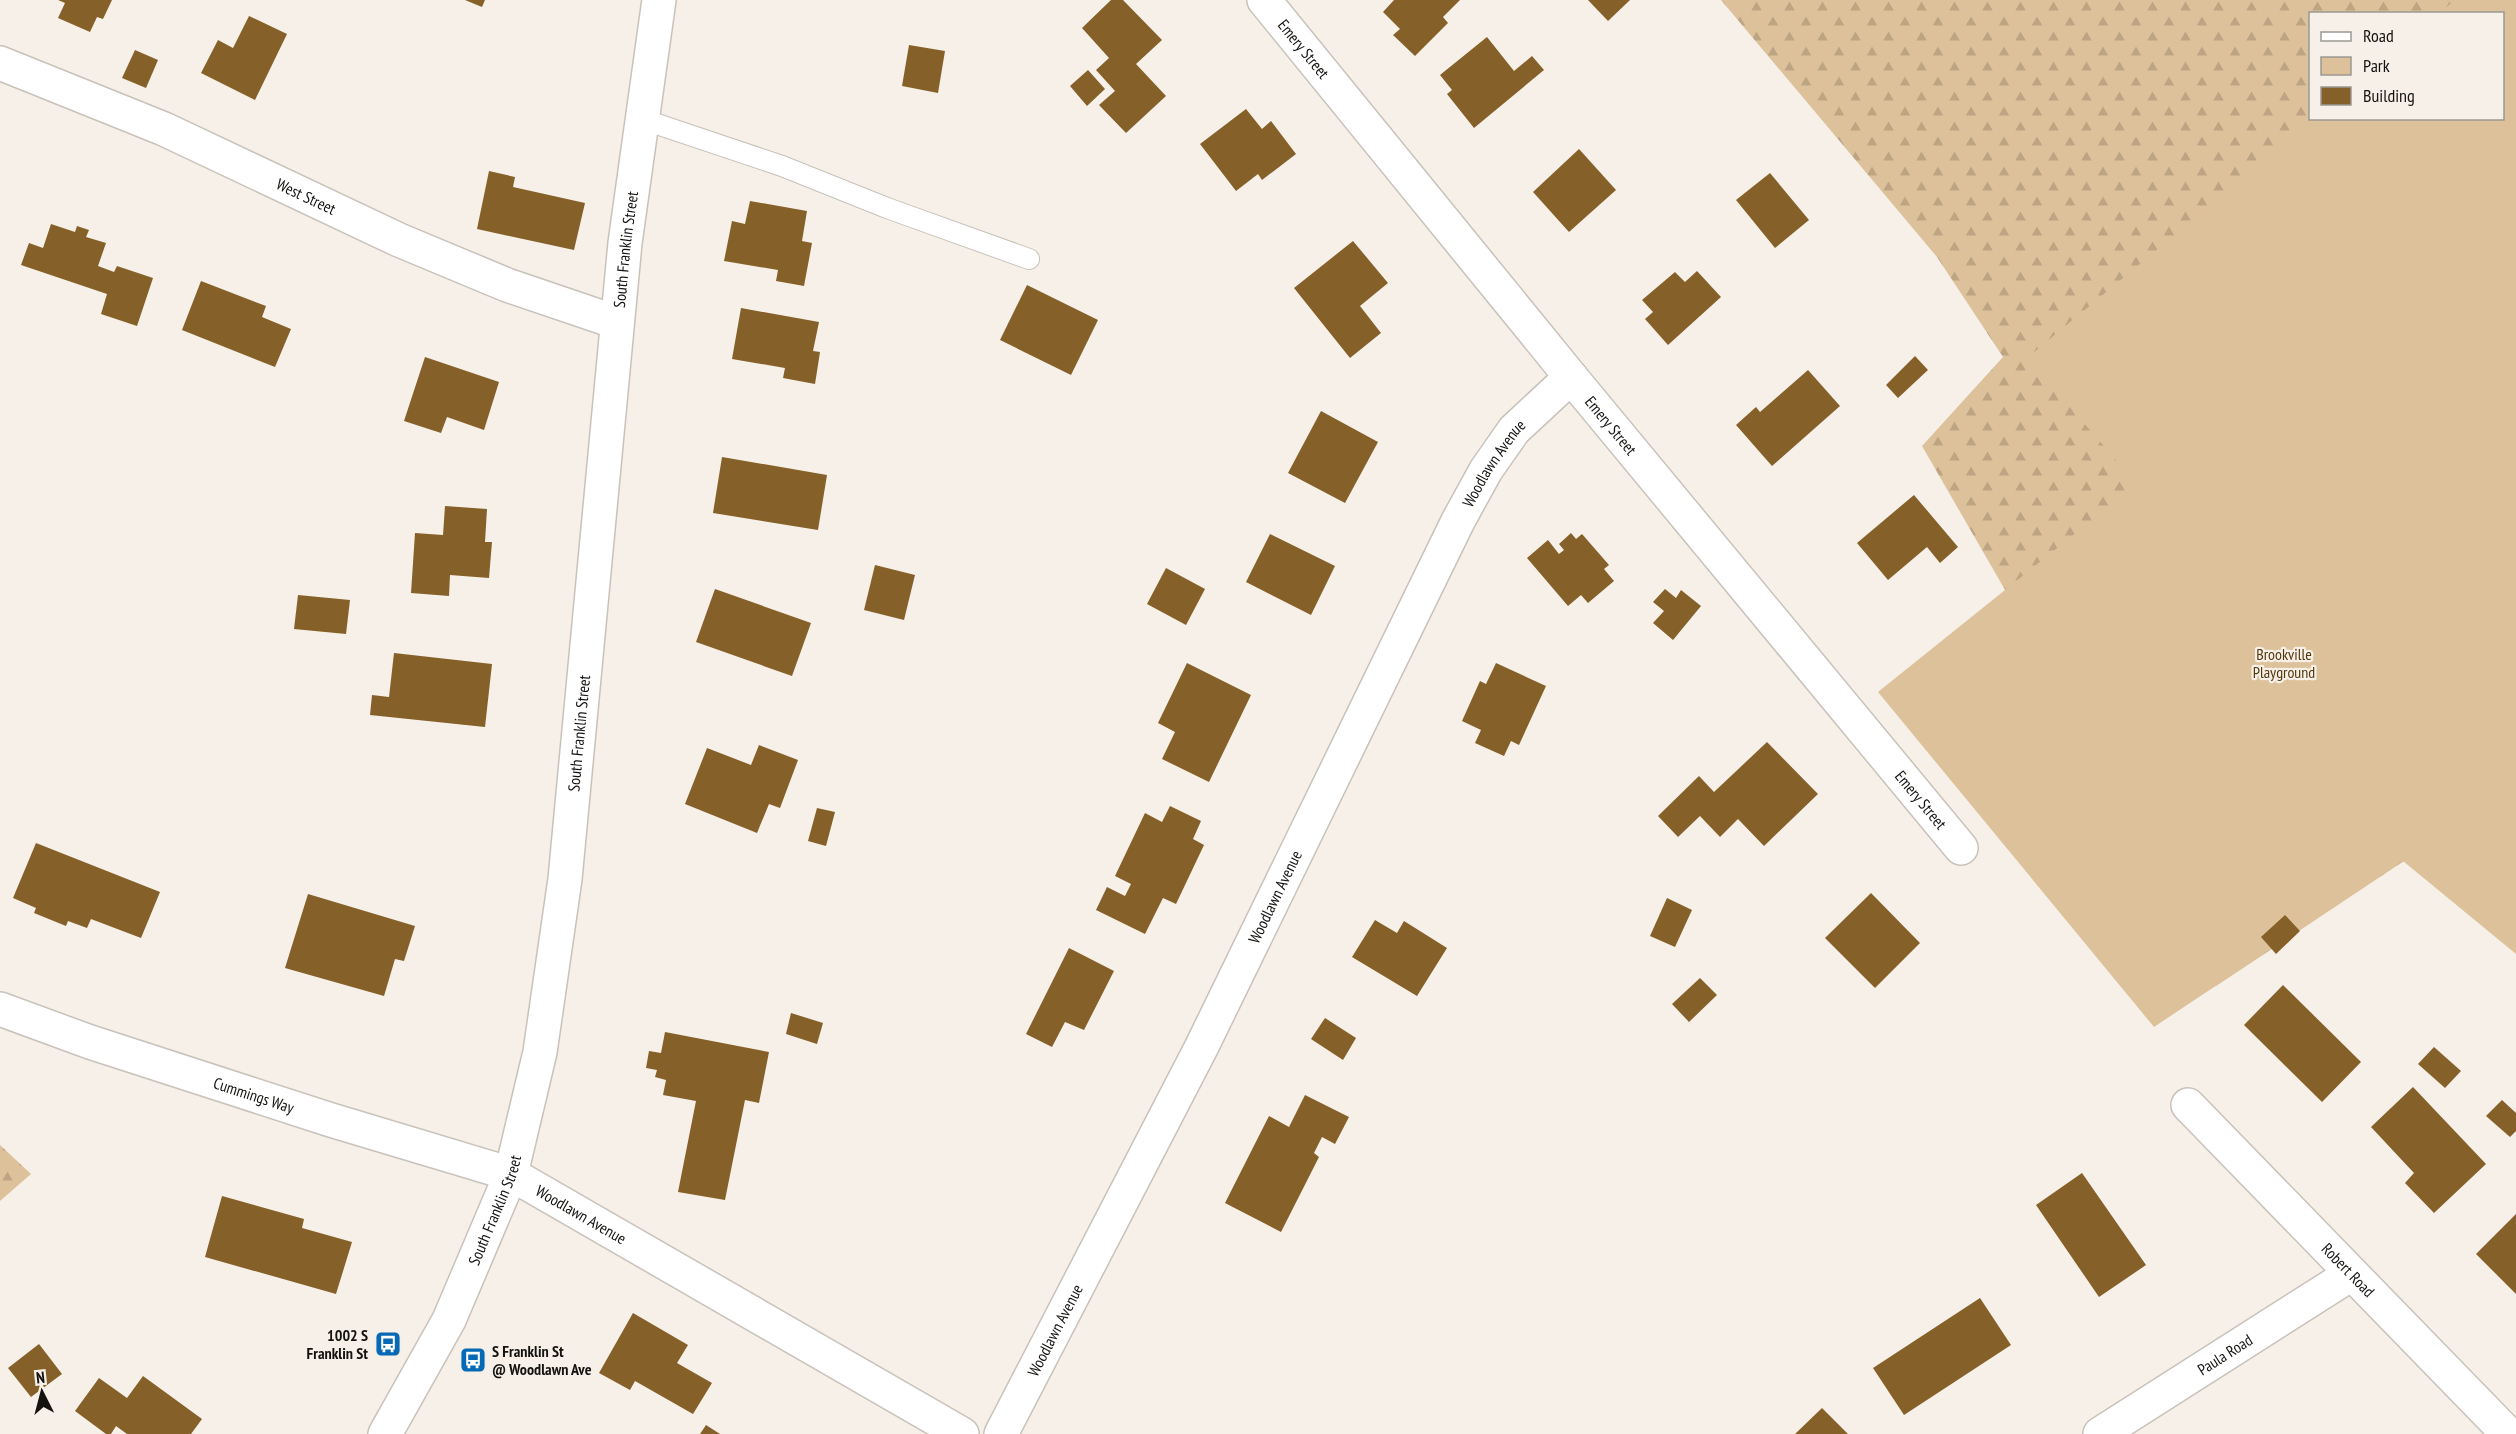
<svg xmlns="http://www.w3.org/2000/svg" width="2516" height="1434" font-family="'PT Sans Narrow',sans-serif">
<defs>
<pattern id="forest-firs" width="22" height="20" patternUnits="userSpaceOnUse" patternTransform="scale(1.5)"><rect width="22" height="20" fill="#ddc19b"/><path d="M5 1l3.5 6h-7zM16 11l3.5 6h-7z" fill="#bda584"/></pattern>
</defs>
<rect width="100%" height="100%" fill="#f6f0e8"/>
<g fill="url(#forest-firs)">
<polygon points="1721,0 2516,0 2502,14 2310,14 2310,118 2445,119 2407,859 2216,986 2098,751 1922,446 2003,357 1937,257"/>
<polygon points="0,1145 31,1174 0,1201"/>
</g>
<polygon fill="#ddc19b" points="2455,0 2516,0 2516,954 2403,861 2154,1027 1878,692 2137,484 2027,358 2314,119 2502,118 2502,14 2439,13"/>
<g fill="#856028">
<polygon points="58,0 112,0 103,19 97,17 90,32 58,18 65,3"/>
<polygon points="465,0 485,0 482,7"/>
<polygon points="1111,0 1123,0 1162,40 1136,64 1166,96 1126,133 1099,105 1115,91 1096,70 1109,58 1082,28"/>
<polygon points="1394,0 1460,0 1443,17 1448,23 1415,56 1393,35 1400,29 1383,12"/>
<polygon points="1588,0 1630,0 1608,21"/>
<polygon points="249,16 287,34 255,100 201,73 218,40 233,48"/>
<polygon points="1487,37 1514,71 1532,56 1544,70 1474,128 1447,94 1452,90 1440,75"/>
<polygon points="909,45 945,51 938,93 902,86"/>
<polygon points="135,50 158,60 146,88 122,78"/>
<polygon points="1088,70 1105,89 1087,106 1070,86"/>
<polygon points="1246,109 1262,129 1271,121 1296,154 1262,180 1258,174 1236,191 1200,144"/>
<polygon points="1579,149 1616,190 1569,232 1533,192"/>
<polygon points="489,171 515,177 513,187 585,203 574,250 477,229"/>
<polygon points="1770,173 1809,220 1775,248 1736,200"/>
<polygon points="750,201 807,211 802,241 812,243 804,286 776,281 778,270 724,261 732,221 745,224"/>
<polygon points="51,224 75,232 77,226 89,230 86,237 106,243 98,266 114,272 117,266 153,278 137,326 101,314 107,294 21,265 29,243 43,248"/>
<polygon points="1353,241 1388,283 1360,306 1381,333 1350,358 1294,288"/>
<polygon points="1697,271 1721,297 1668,345 1645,319 1653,312 1642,300 1675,272 1685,282"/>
<polygon points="201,281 266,306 262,317 291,329 275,367 182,330"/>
<polygon points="1027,285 1098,320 1071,375 1000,340"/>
<polygon points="741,308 819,322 813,351 820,352 815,384 783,378 785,368 732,359"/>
<polygon points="1915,356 1928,370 1898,398 1886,385"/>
<polygon points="425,357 499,382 484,430 447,417 441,433 404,421"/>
<polygon points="1808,370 1840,406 1772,466 1736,425 1756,407 1760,412"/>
<polygon points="1321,411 1378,442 1345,503 1288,473"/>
<polygon points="722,457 827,475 818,530 713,513"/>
<polygon points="1914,495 1958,547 1940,563 1927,547 1888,580 1857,543"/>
<polygon points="445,506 487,509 485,542 492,542 489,578 450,575 449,596 411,593 415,533 443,535"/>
<polygon points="1571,533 1576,539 1582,534 1609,565 1604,569 1614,581 1588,603 1581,595 1568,606 1527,558 1548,540 1559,554 1564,550 1559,544"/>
<polygon points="1270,534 1335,566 1311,615 1246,582"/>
<polygon points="875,565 915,575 904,620 864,610"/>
<polygon points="1166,568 1205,589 1186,625 1147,604"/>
<polygon points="715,589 811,623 792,676 696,642"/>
<polygon points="1665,589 1676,598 1681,590 1701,606 1673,640 1653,623 1664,611 1653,602"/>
<polygon points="298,595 350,600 346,634 294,629"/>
<polygon points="394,653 492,664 485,727 370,715 372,695 389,697"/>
<polygon points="1187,663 1251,695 1209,782 1162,759 1175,732 1158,723"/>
<polygon points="1496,663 1546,686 1519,745 1511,741 1504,756 1475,743 1481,730 1462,721 1480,681 1486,684"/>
<polygon points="1767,742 1818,794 1764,846 1738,819 1720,837 1700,816 1678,837 1658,816 1699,776 1714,792"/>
<polygon points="759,745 798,760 780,808 769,804 757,833 685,804 707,748 751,765"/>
<polygon points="1170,806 1201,821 1193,839 1204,845 1176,904 1163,898 1145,934 1096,910 1107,887 1125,896 1131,884 1115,876 1145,813 1162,822"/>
<polygon points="817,808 835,812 826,846 808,841"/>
<polygon points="36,843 160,892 141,938 91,919 87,928 68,921 66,926 34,913 36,908 13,898"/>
<polygon points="1871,893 1920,943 1875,988 1825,938"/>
<polygon points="308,894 415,926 404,961 395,959 384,996 285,968"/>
<polygon points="1667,898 1692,910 1675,947 1650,936"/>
<polygon points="2285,915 2300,931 2276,954 2261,937"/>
<polygon points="1375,920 1397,933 1404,921 1447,948 1417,996 1352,957"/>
<polygon points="1069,948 1114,971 1084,1030 1065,1022 1052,1047 1026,1034"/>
<polygon points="1700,978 1717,995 1689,1022 1672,1004"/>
<polygon points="2283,985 2361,1062 2322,1102 2244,1025"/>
<polygon points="791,1013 823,1023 817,1044 786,1034"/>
<polygon points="1325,1018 1356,1038 1343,1060 1311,1039"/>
<polygon points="665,1032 769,1052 759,1103 745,1100 725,1200 678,1192 696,1101 663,1095 666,1080 655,1077 657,1070 646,1068 649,1051 661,1053"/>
<polygon points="2434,1047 2461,1071 2445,1088 2418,1064"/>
<polygon points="2413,1087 2486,1164 2434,1213 2405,1183 2414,1173 2371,1127"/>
<polygon points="1305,1095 1349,1117 1335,1144 1322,1137 1314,1153 1319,1157 1281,1232 1225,1203 1269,1116 1289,1127"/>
<polygon points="2502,1100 2516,1113 2516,1131 2510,1137 2486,1116"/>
<polygon points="2082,1173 2146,1265 2099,1297 2036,1205"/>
<polygon points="222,1196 304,1219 302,1228 352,1242 336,1294 205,1257"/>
<polygon points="2516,1214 2516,1294 2476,1254"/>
<polygon points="1980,1298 2011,1345 1904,1415 1873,1368"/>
<polygon points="633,1313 688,1345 677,1363 712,1383 693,1414 635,1381 630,1390 599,1373"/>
<polygon points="39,1344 62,1374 31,1397 8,1368"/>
<polygon points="143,1376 202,1419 191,1434 127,1434 116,1426 111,1434 106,1434 75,1411 99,1378 127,1398"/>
<polygon points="1822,1408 1848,1434 1795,1434"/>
<polygon points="706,1425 720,1434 700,1434"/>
</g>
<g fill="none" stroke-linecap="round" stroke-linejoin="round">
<defs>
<polyline id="lane" points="642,119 782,166 887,208 1029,259"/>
<g id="street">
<path id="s1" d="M1264,0L1571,377L1961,848"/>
<path id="s2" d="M0,63L164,129L399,240L507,285L616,322"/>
<path id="s3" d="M0,1009L90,1042L331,1120L511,1174L962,1434"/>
<path id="s4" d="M2188,1105L2508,1434"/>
<path id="s5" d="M1001,1434L1201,1048L1458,521L1486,470L1514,430L1571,377"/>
<path id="s6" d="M2100,1434L2351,1274"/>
</g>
<g id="secondary">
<path id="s7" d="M385,1434L449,1320L511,1174L540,1052L565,879L625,243L659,0"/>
</g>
</defs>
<use href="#lane" stroke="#c8c2bb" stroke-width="22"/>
<use href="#street" stroke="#c8c2bb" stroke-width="36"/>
<use href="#secondary" stroke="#c8c2bb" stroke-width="36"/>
<use href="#lane" stroke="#fff" stroke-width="20"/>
<use href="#street" stroke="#fff" stroke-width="33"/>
<use href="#secondary" stroke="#fff" stroke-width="33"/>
</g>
<defs>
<symbol id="bus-square" viewBox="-11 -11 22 22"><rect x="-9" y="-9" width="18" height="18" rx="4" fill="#0669b5" stroke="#f6f0e8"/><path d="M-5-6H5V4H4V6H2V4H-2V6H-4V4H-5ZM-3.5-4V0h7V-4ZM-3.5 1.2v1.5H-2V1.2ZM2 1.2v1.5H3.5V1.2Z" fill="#fff"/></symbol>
</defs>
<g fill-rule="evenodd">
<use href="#bus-square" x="373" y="1329" width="30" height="30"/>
<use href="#bus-square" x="458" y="1345" width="30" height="30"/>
</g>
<g text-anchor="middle" stroke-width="4.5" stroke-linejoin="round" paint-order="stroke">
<g font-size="16" fill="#151310" stroke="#f6f0e8">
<text dy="6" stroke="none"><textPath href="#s1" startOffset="63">Emery Street</textPath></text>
<text dy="6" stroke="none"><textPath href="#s2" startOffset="334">West Street</textPath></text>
<text dy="6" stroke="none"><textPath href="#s7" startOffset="1222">South Franklin Street</textPath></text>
<text dy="6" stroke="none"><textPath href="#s1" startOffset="549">Emery Street</textPath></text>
<text dy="6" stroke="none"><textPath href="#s5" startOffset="1089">Woodlawn Avenue</textPath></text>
<text dy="6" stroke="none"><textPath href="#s7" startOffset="736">South Franklin Street</textPath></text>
<text dy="6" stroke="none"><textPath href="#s1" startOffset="1035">Emery Street</textPath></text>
<text dy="6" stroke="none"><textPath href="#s5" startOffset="603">Woodlawn Avenue</textPath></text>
<text dy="6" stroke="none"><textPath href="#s3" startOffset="268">Cummings Way</textPath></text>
<text dy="6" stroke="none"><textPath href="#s7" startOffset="250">South Franklin Street</textPath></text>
<text dy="6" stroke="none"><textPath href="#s3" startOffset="618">Woodlawn Avenue</textPath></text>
<text dy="6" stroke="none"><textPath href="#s4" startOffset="230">Robert Road</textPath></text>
<text dy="6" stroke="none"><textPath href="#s5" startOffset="117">Woodlawn Avenue</textPath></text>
<text dy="6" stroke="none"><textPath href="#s6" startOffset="148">Paula Road</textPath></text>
</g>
<g font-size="16" fill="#523709" stroke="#f6f0e8">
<text x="2284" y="660">Brookville<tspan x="2284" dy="18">Playground</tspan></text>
</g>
<g font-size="16" font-weight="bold" fill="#151310" stroke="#f6f0e8" text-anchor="end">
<text x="368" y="1341">1002 S<tspan x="368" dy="18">Franklin St</tspan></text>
<text x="492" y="1357" text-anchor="start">S Franklin St<tspan x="492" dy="18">@ Woodlawn Ave</tspan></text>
</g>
</g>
<rect x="2309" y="12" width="195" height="108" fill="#f6f0e8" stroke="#9c9892" stroke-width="1.5"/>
<rect x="2321" y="32" width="30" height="9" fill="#ffffff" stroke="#9c9892" stroke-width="1.5"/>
<text x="2363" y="42" font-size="18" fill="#151310">Road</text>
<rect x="2321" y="57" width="30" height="18" fill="#ddc19b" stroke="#9c9892" stroke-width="1.5"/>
<text x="2363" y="72" font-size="18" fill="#151310">Park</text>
<rect x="2321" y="87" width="30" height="18" fill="#856028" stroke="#9c9892" stroke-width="1.5"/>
<text x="2363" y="102" font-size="18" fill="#151310">Building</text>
<g transform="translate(42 1392) rotate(354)" stroke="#f6f0e8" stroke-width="4.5" paint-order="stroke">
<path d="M0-4.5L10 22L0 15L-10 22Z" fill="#151310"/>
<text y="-9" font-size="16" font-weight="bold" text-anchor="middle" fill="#151310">N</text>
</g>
</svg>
